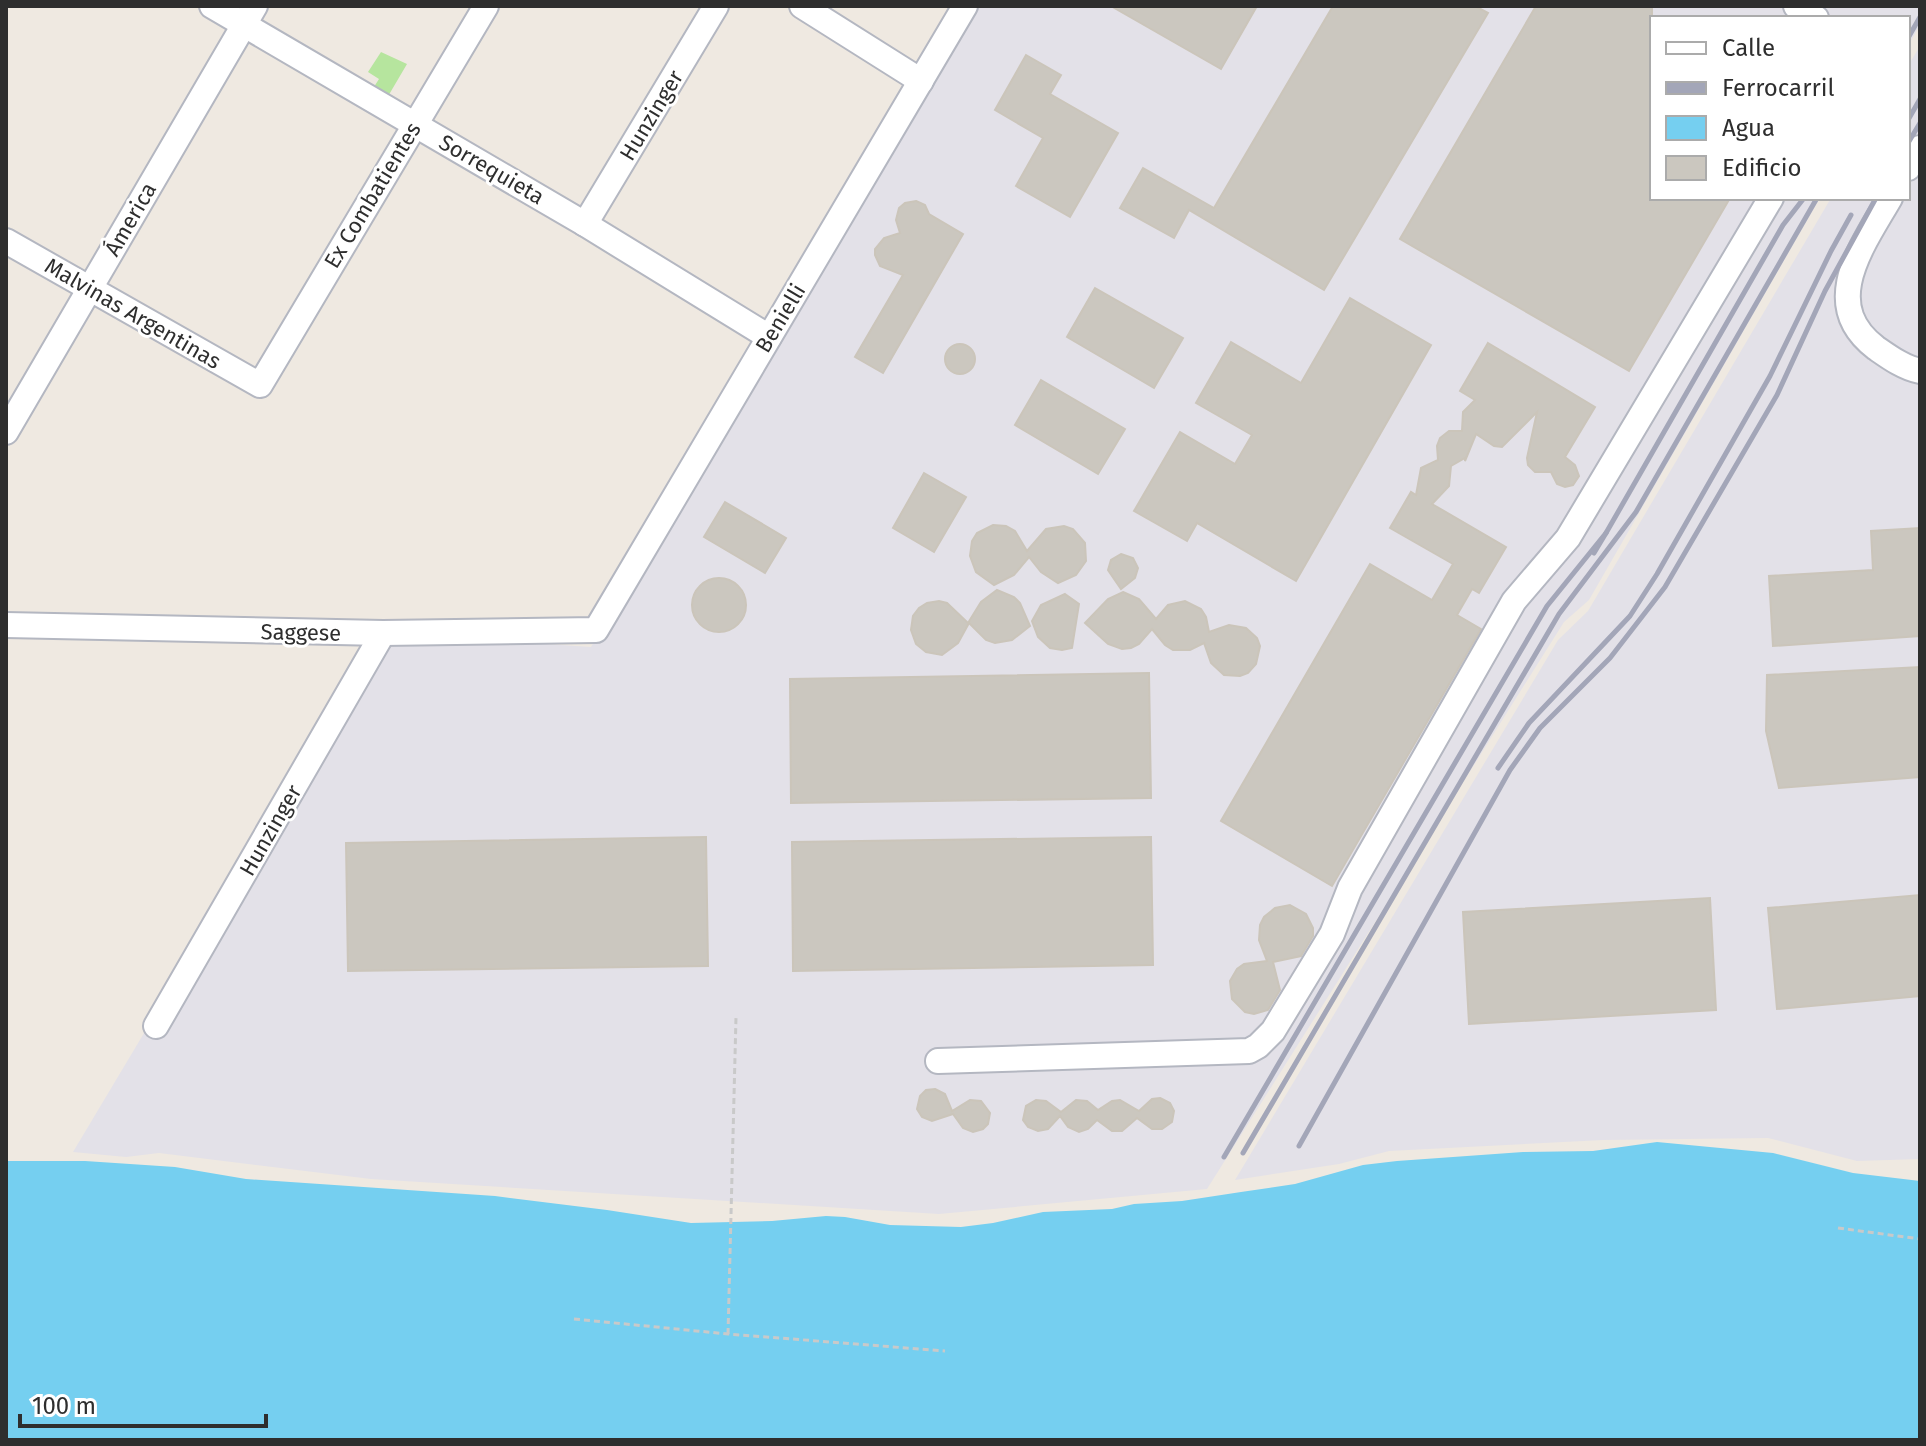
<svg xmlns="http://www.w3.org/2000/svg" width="1926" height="1446" font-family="'Fira Sans',sans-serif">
<rect width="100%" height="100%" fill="#efe9e1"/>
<g fill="#e3e1e8">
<polygon points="977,6 1920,6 1920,25 1908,46 1908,18 1652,18 1652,198 1820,198 1589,600 1564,622 1207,1189 939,1214 371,1179 159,1153 126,1157 73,1152 383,633 591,647"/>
<polygon points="1920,46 1920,1159 1857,1161 1768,1138 1603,1140 1389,1151 1339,1164 1235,1180 1558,640 1588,611 1831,198 1908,198 1908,66"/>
</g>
<polygon fill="#b6e59e" points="381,52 407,64 387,98 372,90 379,79 368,72"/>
<polygon fill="#75cff0" points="1657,1142 1773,1153 1853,1173 1920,1181 1920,1440 6,1440 6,1161 85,1161 175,1167 246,1179 495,1196 607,1210 691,1223 772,1221 826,1216 845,1217 890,1225 961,1227 993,1223 1043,1212 1112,1209 1134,1204 1182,1201 1241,1192 1295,1184 1363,1165 1397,1161 1523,1152 1593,1151"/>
<g fill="#cbc7bf" stroke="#cbc5ba" stroke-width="2">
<polygon points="1111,6 1257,6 1221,69"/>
<polygon points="1333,6 1475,6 1488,13 1324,290 1189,210 1174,238 1120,208 1143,168 1214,208"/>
<polygon points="1536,6 1652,6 1652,198 1730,198 1629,371 1400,239"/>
<polygon points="1026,55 1061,75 1050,94 1118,133 1070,217 1016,186 1043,138 995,110"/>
<polygon points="916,201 925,205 929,214 963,234 883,373 855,357 903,275 880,266 875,255 875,249 884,238 900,233 896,220 899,208 905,203"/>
<polygon points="1095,288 1183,338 1154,388 1067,337"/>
<polygon points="1350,298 1431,345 1296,581 1197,523 1187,541 1134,511 1180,432 1235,464 1252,435 1196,403 1231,342 1301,383"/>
<polygon points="1488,343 1595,407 1565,457 1575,465 1579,476 1573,485 1565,487 1557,484 1551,472 1535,472 1528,465 1527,458 1537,412 1502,447 1494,446 1476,434 1465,461 1465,458 1451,466 1449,486 1432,504 1506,547 1479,593 1472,589 1457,615 1481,629 1332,886 1221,821 1370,564 1432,600 1453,564 1390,528 1411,492 1416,495 1421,468 1438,460 1437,446 1440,438 1449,431 1462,431 1463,412 1475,400 1460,391"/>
<circle cx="960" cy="359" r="15"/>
<polygon points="1041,380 1125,429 1098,474 1015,425"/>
<polygon points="924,473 966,497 934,552 893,528"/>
<polygon points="725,502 786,538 765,573 704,537"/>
<polygon points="993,525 1006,526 1015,531 1027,551 1046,529 1064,526 1073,529 1085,543 1086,561 1076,575 1058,583 1041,572 1029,557 1014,575 994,585 976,572 970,556 972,541 977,533"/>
<polygon points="1920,528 1920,636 1773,646 1769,576 1873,570 1871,531"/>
<polygon points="1121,554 1133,558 1138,568 1135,578 1121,589 1108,570 1111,560"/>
<circle cx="719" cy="605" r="27"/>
<polygon points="997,590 1014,597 1020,603 1030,626 1012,640 995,643 986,640 969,623 958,643 942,655 926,652 916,644 911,630 913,616 919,608 927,603 939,601 947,603 968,623 981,602"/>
<polygon points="1123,592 1139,599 1156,619 1168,605 1185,601 1201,609 1206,617 1209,632 1229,625 1246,628 1257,638 1260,646 1256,664 1248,673 1240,676 1224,675 1211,663 1204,643 1190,650 1173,650 1165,645 1152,629 1139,644 1131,648 1122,649 1108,644 1085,623 1108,599"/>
<polygon points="1065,594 1079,604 1072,648 1062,650 1050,648 1038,637 1032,621 1041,605"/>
<polygon points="1920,667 1920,777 1779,788 1766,731 1767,675"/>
<polygon points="1149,673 1151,798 791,803 790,679"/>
<polygon points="706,837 708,966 348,971 346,843"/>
<polygon points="1151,837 1153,965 793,971 792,842"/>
<polygon points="1920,895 1920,996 1777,1009 1768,908"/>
<polygon points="1710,898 1716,1010 1469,1024 1463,912"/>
<polygon points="1290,905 1306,914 1313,928 1313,936 1301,956 1273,962 1280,990 1268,1010 1254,1014 1245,1012 1232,999 1230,981 1237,969 1244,964 1267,961 1259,940 1260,925 1264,917 1275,908"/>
<polygon points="935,1089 945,1094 952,1111 970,1100 981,1101 990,1113 988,1124 983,1129 973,1132 963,1128 953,1114 932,1121 922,1117 917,1109 920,1096 926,1090"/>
<polygon points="1160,1098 1170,1103 1174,1111 1172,1122 1162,1129 1152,1129 1137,1118 1122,1131 1112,1131 1097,1120 1088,1129 1079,1132 1068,1127 1060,1116 1048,1129 1038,1131 1028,1127 1023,1120 1026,1106 1036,1100 1046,1101 1061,1112 1076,1100 1087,1101 1098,1110 1112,1101 1120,1100 1139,1111 1152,1099"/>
</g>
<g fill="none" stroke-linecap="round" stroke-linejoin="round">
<defs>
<g id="minor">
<polyline points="212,6 585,224 769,337"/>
<polyline points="802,6 921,81"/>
<polyline points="1796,6 1816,18"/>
<polyline points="1908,168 1920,148"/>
<path d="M1890,198C1863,245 1818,304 1876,348C1889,357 1904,368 1920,371"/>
<polyline points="585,224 716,6"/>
<polyline points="6,241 260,385 486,6"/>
<polyline points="6,432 255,6"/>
<polyline points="6,625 383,633 596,630 965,6"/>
<polyline points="156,1026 383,633"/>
<polyline points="938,1061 1249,1051 1258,1046 1273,1031 1332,934 1350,888 1514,601 1568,538 1771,198"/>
</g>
</defs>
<use href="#minor" stroke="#b4b7c1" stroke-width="28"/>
<g stroke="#c9c9c9" stroke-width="3" stroke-dasharray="6 4" stroke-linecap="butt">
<polyline points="1838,1228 1920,1239"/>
<polyline points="574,1319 728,1334 945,1351"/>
<polyline points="728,1334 736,1017"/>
</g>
<use href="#minor" stroke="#fff" stroke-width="24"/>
<g stroke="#a3a6b8" stroke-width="5">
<polyline points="1908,38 1920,17"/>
<polyline points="1908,120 1920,99"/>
<polyline points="1908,143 1920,123"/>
<polyline points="1606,533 1783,225 1804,198"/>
<polyline points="1498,768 1529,723 1630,616 1657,574 1770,376 1831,251 1851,215"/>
<polyline points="1299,1146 1510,770 1540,728 1610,658 1665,587 1777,395 1825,291 1876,198"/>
<polyline points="1243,1153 1559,614 1636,512 1817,198"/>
<polyline points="1224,1157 1547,606 1606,533 1594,553"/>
</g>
</g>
<g text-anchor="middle" stroke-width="6" stroke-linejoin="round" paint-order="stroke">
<g font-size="22" fill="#2e2e2e" stroke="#fff">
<text transform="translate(651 115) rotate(-59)" y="8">Hunzinger</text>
<text transform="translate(492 169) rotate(30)" y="8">Sorrequieta</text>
<text transform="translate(372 195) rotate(-59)" y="8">Ex Combatientes</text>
<text transform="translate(130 219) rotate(-60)" y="8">Ámerica</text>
<text transform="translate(133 313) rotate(30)" y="8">Malvinas Argentinas</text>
<text transform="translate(780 318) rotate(-59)" y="8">Benielli</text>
<text transform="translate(301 632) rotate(1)" y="8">Saggese</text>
<text transform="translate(270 830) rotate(-60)" y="8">Hunzinger</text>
</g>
</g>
<rect width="1926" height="1446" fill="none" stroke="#2e2e2e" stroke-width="16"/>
<rect x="1650" y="16" width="260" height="184" fill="#ffffff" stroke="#ababab" stroke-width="2"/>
<rect x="1666" y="42" width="40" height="12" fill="#ffffff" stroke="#ababab" stroke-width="2"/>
<text x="1722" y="56" font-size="24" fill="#2e2e2e">Calle</text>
<rect x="1666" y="82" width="40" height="12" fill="#a3a6b8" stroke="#ababab" stroke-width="2"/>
<text x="1722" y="96" font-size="24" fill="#2e2e2e">Ferrocarril</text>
<rect x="1666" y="116" width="40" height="24" fill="#75cff0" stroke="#ababab" stroke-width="2"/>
<text x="1722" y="136" font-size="24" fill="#2e2e2e">Agua</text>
<rect x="1666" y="156" width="40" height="24" fill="#cbc7bf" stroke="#ababab" stroke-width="2"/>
<text x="1722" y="176" font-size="24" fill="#2e2e2e">Edificio</text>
<path d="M20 1414v12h246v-12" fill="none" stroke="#2e2e2e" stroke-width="4"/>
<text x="32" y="1414" font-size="24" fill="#2e2e2e" stroke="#ffffff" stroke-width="6" paint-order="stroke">100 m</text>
</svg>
